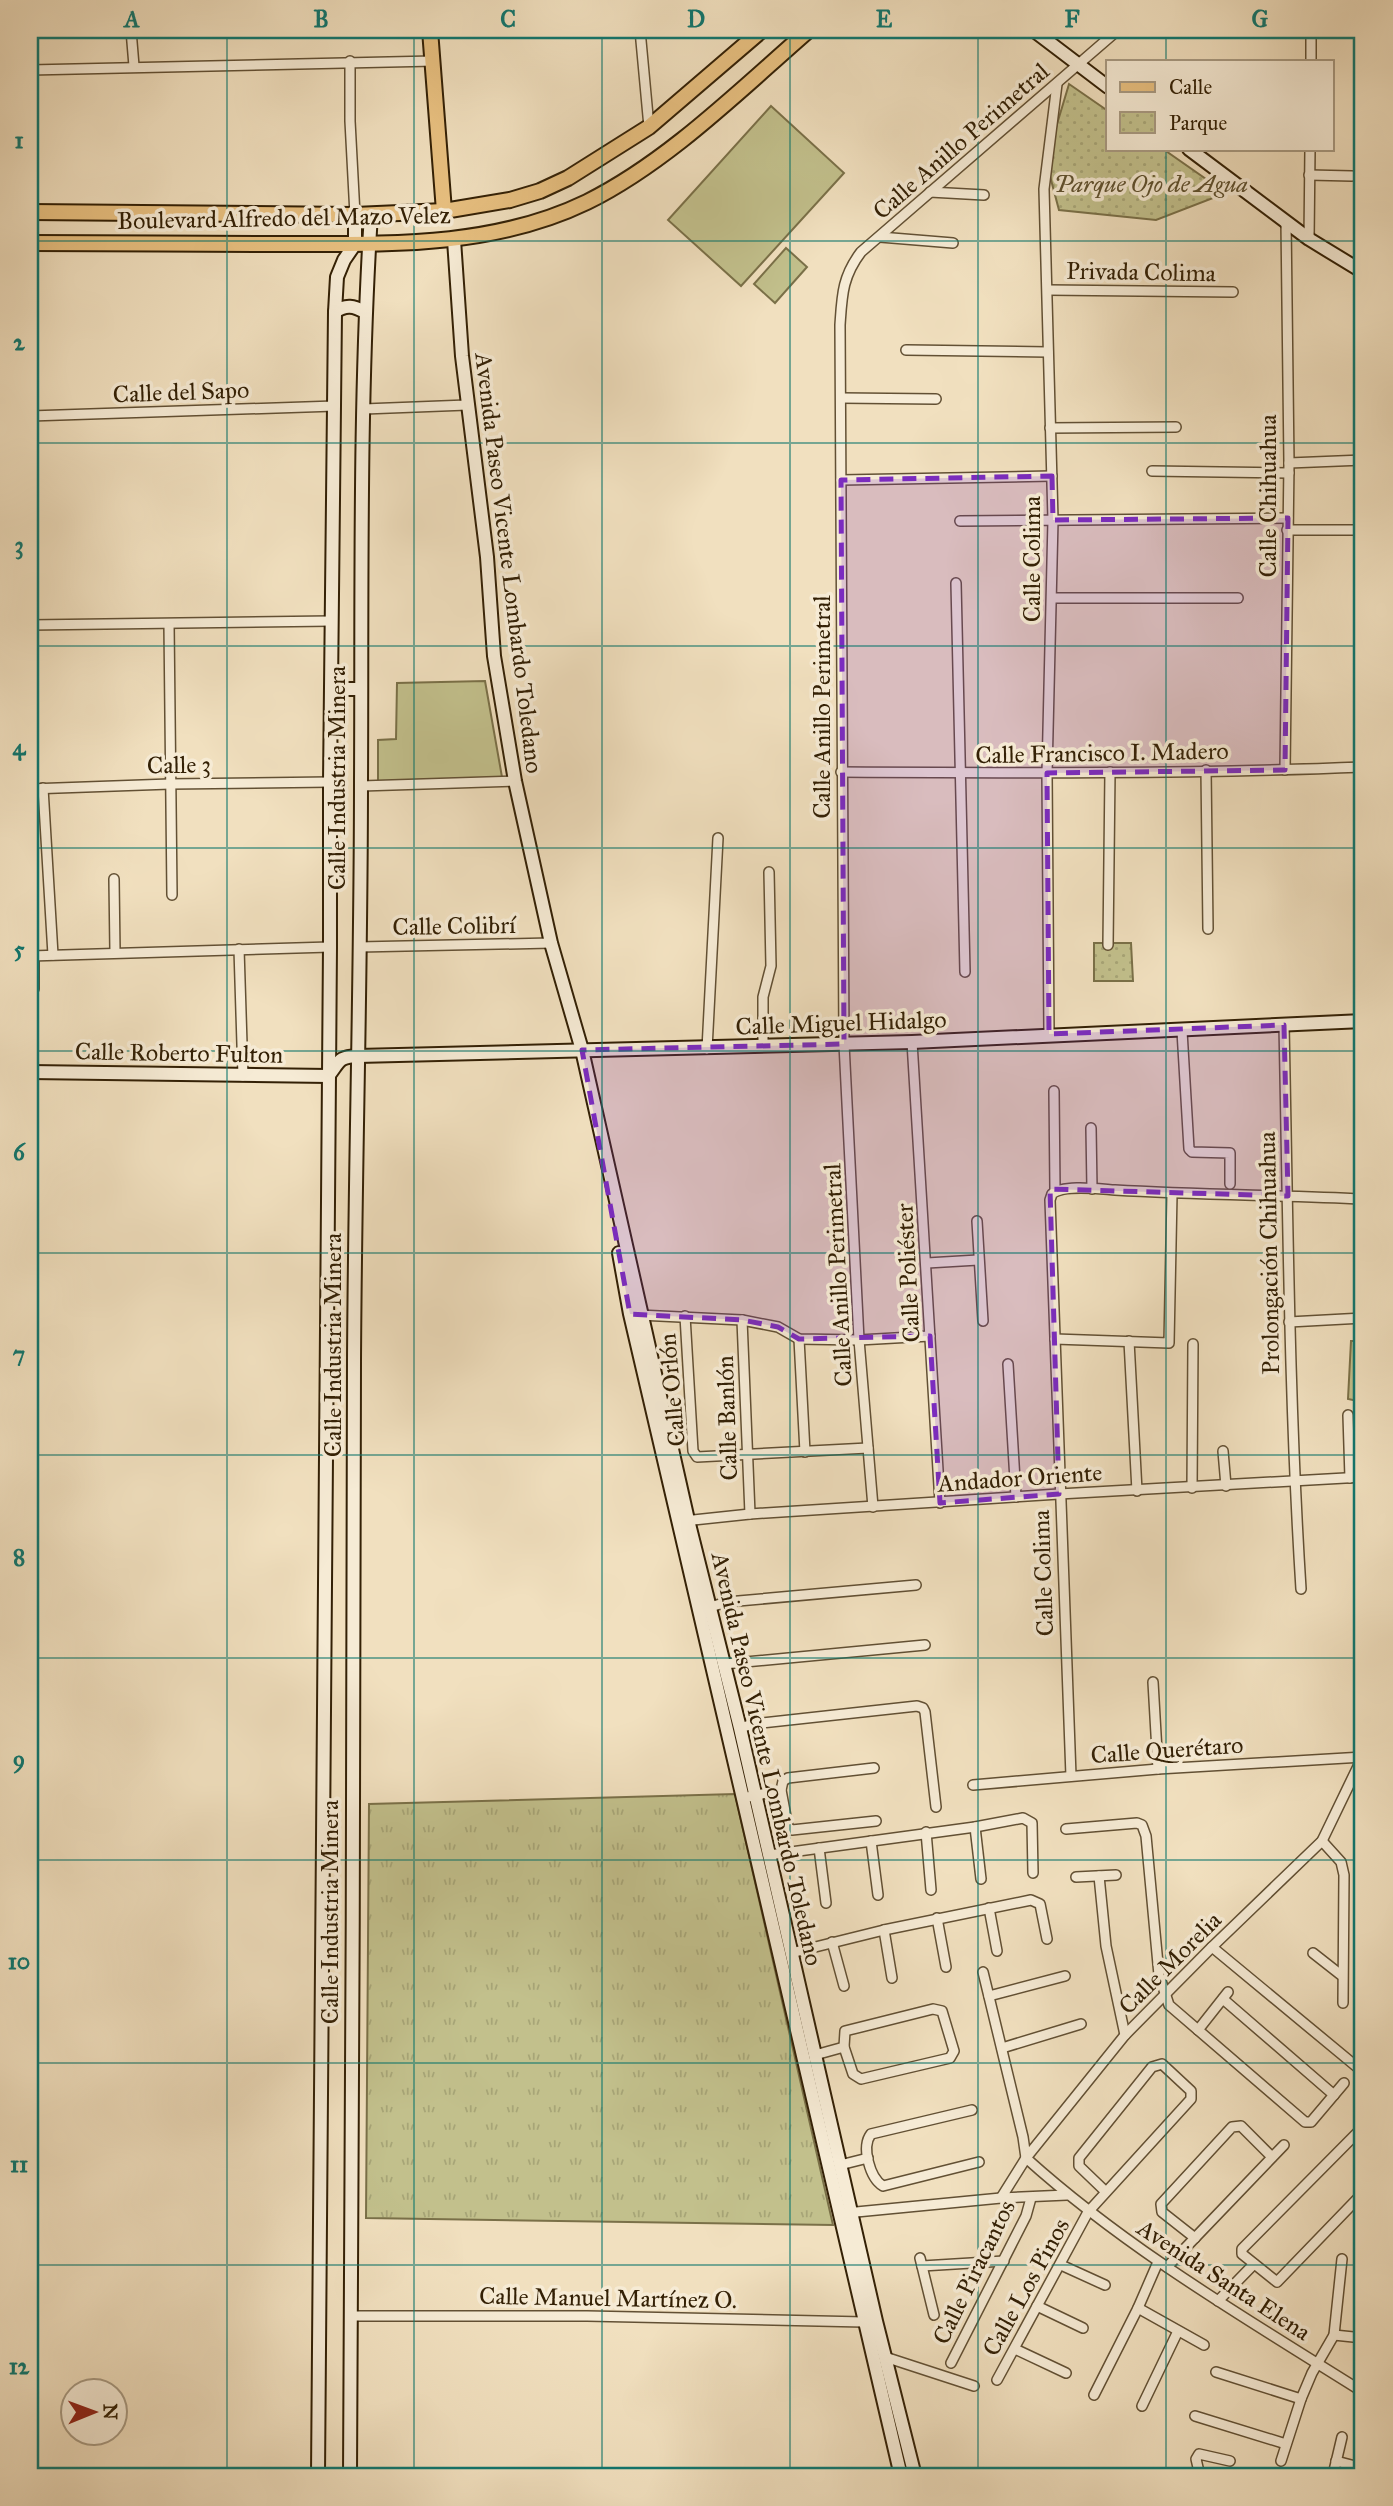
<svg xmlns="http://www.w3.org/2000/svg" width="1393" height="2506" font-family="'IM FELL Great Primer',serif">
<defs>
<pattern id="grass-tufts" width="24" height="20" patternUnits="userSpaceOnUse" patternTransform="scale(1.75)"><rect width="24" height="20" fill="#c2c08c"/><path d="M3 7l-1-3M5 7V3M7 7l1-3M15 17l-1-3M17 17v-4M19 17l1-3" fill="none" stroke="#a7a577"/></pattern>
<pattern id="park-dots" width="8" height="8" patternUnits="userSpaceOnUse" patternTransform="scale(1.75)"><rect width="8" height="8" fill="#c2c08c"/><path d="M2 2h.1M6 6h.1" fill="none" stroke="#a7a577" stroke-width="1.8" stroke-linecap="round"/></pattern>
</defs>
<rect width="100%" height="100%" fill="#f1e0bf"/>
<filter id="stains"><feTurbulence type="fractalNoise" baseFrequency=".00286" numOctaves="4"/><feColorMatrix values="0 0 0 0 .2 0 0 0 0 .09 0 0 0 0 .02 0 0 0 .5 -.17"/></filter>
<radialGradient id="worn" r=".72"><stop offset=".6" stop-color="#630" stop-opacity="0"/><stop offset="1" stop-color="#630" stop-opacity=".3"/></radialGradient>
<polygon fill="url(#grass-tufts)" stroke="#7a7048" stroke-width="2" points="735,1794 833,2225 366,2218 369,1804"/>
<g fill="url(#park-dots)" stroke="#7a7048" stroke-width="2">
<polygon points="1069,84 1108,111 1108,149 1163,149 1226,193 1156,220 1059,210 1046,161"/>
<polygon points="1094,943 1131,943 1133,981 1094,981"/>
<polygon points="1351,1341 1363,1341 1363,1402 1348,1399"/>
</g>
<g fill="#c2c08c" stroke="#7a7048" stroke-width="2">
<polygon points="771,106 844,173 741,286 668,220"/>
<polygon points="786,248 807,267 775,303 754,284"/>
<polygon points="485,681 502,777 378,784 378,740 396,739 397,683"/>
</g>
<g fill="none" stroke-linecap="round" stroke-linejoin="round">
<defs>
<g id="street">
<polyline points="131,30 134,66"/>
<polyline points="640,30 649,127"/>
<polyline points="350,61 350,121 355,215"/>
<polyline points="1311,61 1311,30"/>
<polyline points="30,70 434,61"/>
<polyline points="1309,175 1352,176"/>
<polyline points="930,192 984,195"/>
<polyline points="880,237 953,243"/>
<polyline points="1309,239 1310,149"/>
<polyline points="1048,290 1233,292"/>
<polyline points="906,350 1048,352"/>
<polyline points="841,398 936,399"/>
<polyline points="364,409 467,405"/>
<polyline points="30,416 335,406"/>
<polyline points="1050,428 1176,427"/>
<polyline points="1289,463 1363,460"/>
<polyline points="1152,471 1289,473"/>
<polyline points="841,480 1052,476"/>
<polyline points="960,521 1288,518"/>
<polyline points="1287,530 1363,530"/>
<polyline points="956,583 965,972"/>
<polyline points="1052,598 1238,598"/>
<polyline points="169,624 172,895"/>
<polyline points="30,625 331,621"/>
<polyline points="1206,770 1208,929"/>
<polyline points="1285,770 1289,463 1286,221"/>
<path d="M841,772C1015,773 1190,774 1363,767"/>
<polyline points="361,786 515,781"/>
<polyline points="43,788 53,955"/>
<polyline points="30,789 170,784 330,782"/>
<polyline points="114,879 115,952"/>
<polyline points="1108,945 1110,772"/>
<polyline points="359,947 551,943"/>
<polyline points="239,949 243,1076"/>
<polyline points="30,956 330,947"/>
<polyline points="34,956 34,989"/>
<path d="M1284,1025C1288,1213 1289,1401 1301,1589"/>
<polyline points="1182,1031 1189,1149 1192,1152 1230,1153 1230,1184"/>
<polyline points="1049,1034 1047,773 1053,520 1044,189 1057,84"/>
<polyline points="912,1042 940,1503"/>
<polyline points="763,1046 763,997 771,966 769,872"/>
<polyline points="707,1049 718,838"/>
<polyline points="1054,1091 1055,1190"/>
<polyline points="1091,1128 1092,1189"/>
<polyline points="1360,1199 1362,1318"/>
<polyline points="977,1221 983,1321"/>
<polyline points="927,1263 978,1260"/>
<polyline points="639,1315 742,1320 778,1327 799,1339 859,1340 930,1336"/>
<polyline points="685,1316 693,1451 697,1457 868,1448"/>
<polyline points="742,1320 750,1514"/>
<polyline points="1289,1322 1363,1318"/>
<polyline points="799,1339 805,1452"/>
<polyline points="1055,1339 1169,1343 1172,1194"/>
<polyline points="1129,1341 1137,1491"/>
<polyline points="1008,1364 1016,1497"/>
<polyline points="1348,1415 1350,1478"/>
<polyline points="1223,1451 1226,1486"/>
<polyline points="1192,1488 1193,1344"/>
<path d="M873,1507L859,1340L844,1044L840,325C842,296 842,277 861,252L1118,30"/>
<polyline points="684,1521 750,1514 1059,1494 1363,1477"/>
<polyline points="710,1607 727,1602 916,1585"/>
<polyline points="724,1664 925,1645"/>
<polyline points="1153,1682 1158,1769"/>
<polyline points="740,1728 753,1724 917,1706 923,1708 925,1712 936,1807"/>
<polyline points="874,1768 788,1778 783,1781 781,1790 788,1827 792,1830 876,1821"/>
<path d="M1071,1776L1050,1200L1052,1194C1063,1184 1100,1189 1115,1190C1198,1195 1281,1195 1363,1199"/>
<polyline points="973,1785 1158,1769 1363,1757"/>
<polyline points="743,1798 781,1790"/>
<polyline points="975,1827 981,1879"/>
<polyline points="1066,1829 1137,1823 1142,1825 1146,1836 1159,1975 1169,2005 1305,2122 1311,2122 1344,2083"/>
<polyline points="926,1832 931,1890"/>
<polyline points="871,1841 878,1895"/>
<polyline points="1322,1841 1341,1862 1344,1875 1343,2003"/>
<polyline points="819,1848 826,1903"/>
<polyline points="769,1855 975,1827 1023,1818 1032,1823 1033,1873"/>
<polyline points="1099,1876 1106,1946 1125,2035"/>
<polyline points="1076,1877 1116,1875"/>
<polyline points="989,1908 997,1951"/>
<polyline points="937,1918 946,1967"/>
<polyline points="884,1930 892,1978"/>
<polyline points="832,1942 844,1986"/>
<polyline points="1212,1947 1363,2072"/>
<polyline points="791,1953 884,1930 1031,1900 1040,1904 1047,1939"/>
<polyline points="1313,1953 1341,1975"/>
<polyline points="983,1972 1023,2137 1026,2158"/>
<polyline points="989,1996 1065,1976"/>
<polyline points="1223,1999 1334,2095"/>
<polygon points="933,2009 942,2011 954,2051 950,2058 861,2079 853,2074 844,2047 845,2031"/>
<polyline points="1198,2030 1228,1992"/>
<polyline points="1002,2048 1081,2024"/>
<polyline points="815,2055 844,2047"/>
<path d="M972,2110L871,2134C861,2147 870,2178 883,2186L979,2162"/>
<polyline points="1363,2131 1358,2132 1242,2249 1242,2254 1277,2282 1363,2193"/>
<path d="M1026,2158C1128,2250 1247,2319 1363,2392"/>
<polyline points="840,2165 868,2158"/>
<polyline points="1001,2198 1026,2158 1125,2035 1212,1947 1322,1841 1363,1756"/>
<polyline points="846,2213 1001,2198 1067,2195"/>
<polyline points="1195,2238 1162,2212 1161,2204 1232,2127 1241,2126 1272,2157"/>
<polyline points="920,2258 934,2315"/>
<polyline points="1061,2265 1105,2285"/>
<polyline points="922,2266 1004,2261"/>
<polyline points="1167,2267 1284,2145"/>
<polyline points="1218,2301 1254,2264"/>
<polyline points="1037,2306 1083,2328"/>
<polyline points="1138,2308 1204,2345"/>
<polyline points="352,2316 587,2316 864,2322"/>
<polyline points="1334,2335 1363,2338"/>
<polyline points="1015,2349 1066,2373"/>
<polyline points="885,2357 974,2386"/>
<polyline points="951,2363 1026,2216 1031,2198"/>
<polyline points="1216,2372 1301,2399"/>
<polyline points="997,2380 1088,2212 1191,2099 1191,2091 1162,2064 1152,2067 1079,2158 1079,2166 1105,2191"/>
<polyline points="1094,2395 1138,2308 1158,2262"/>
<polyline points="1142,2406 1178,2331"/>
<polyline points="1195,2416 1286,2444"/>
<polyline points="1281,2461 1301,2399 1312,2373 1334,2335 1342,2259"/>
<polyline points="1336,2461 1363,2468"/>
<polyline points="1333,2475 1342,2437"/>
<polyline points="1200,2476 1196,2459 1199,2454 1230,2461"/>
</g>
<g id="secondary">
<polyline points="1033,30 1108,87"/>
<polyline points="1189,149 1309,239 1363,272"/>
<polyline points="454,240 462,356 487,557 494,656 515,781 551,943 582,1050 688,1520 740,1728 876,2321 915,2476"/>
<path d="M335,312C346,304 354,306 365,312"/>
<polyline points="332,689 361,689"/>
<polyline points="30,1072 329,1076"/>
<path d="M329,1075C340,1061 338,1057 358,1056L912,1042L1363,1021"/>
<polyline points="619,1253 630,1314 901,2476"/>
<polyline points="318,2476 330,947 330,782 335,312 337,277 344,260 355,244 355,215"/>
<path d="M350,2476C353,2105 353,1733 354,1362C355,1169 361,976 361,782C362,593 359,403 371,214"/>
</g>
<g id="primary">
<polyline points="430,30 444,211"/>
<polyline points="30,212 355,215 444,211 510,200 540,191 568,178 649,127 762,30"/>
<path d="M30,243C115,243 200,244 285,244C387,244 492,248 587,202C668,162 741,89 809,30"/>
</g>
</defs>
<use href="#street" stroke="#625034" stroke-width="12"/>
<use href="#secondary" stroke="#332005" stroke-width="16"/>
<use href="#primary" stroke="#332005" stroke-width="18"/>
<use href="#street" stroke="#f6ebd5" stroke-width="9"/>
<use href="#secondary" stroke="#f6ebd5" stroke-width="12"/>
<use href="#primary" stroke="#e8c080" stroke-width="14"/>
</g>
<path fill="#7b2cbf" fill-opacity="0.2" stroke="#7b2cbf" stroke-width="5" stroke-dasharray="14 9" stroke-linejoin="round" d="M1052,476L1053,520L1288,518L1285,770L1047,773L1049,1034L1284,1025L1288,1196L1050,1189L1059,1494L940,1503L930,1336L799,1339L778,1327L742,1320L630,1314L582,1050L844,1044L841,480Z"/>
<path fill="none" stroke="#0f766e" stroke-width="2" stroke-opacity="0.55" d="M227,30V2476M414,30V2476M602,30V2476M790,30V2476M978,30V2476M1166,30V61M1166,149V2476M30,241H1363M30,443H1363M30,646H1363M30,848H1363M30,1051H1363M30,1253H1363M30,1455H1363M30,1658H1363M30,1860H1363M30,2063H1363M30,2265H1363"/>
<g text-anchor="middle" stroke-width="7" stroke-linejoin="round" paint-order="stroke">
<g font-size="24" fill="#332005" stroke="#f6ebd5">
<text transform="translate(961 141) rotate(-41)" y="8">Calle Anillo Perimetral</text>
<text transform="translate(284 218) rotate(-1)" y="8">Boulevard Alfredo del Mazo Velez</text>
<text transform="translate(1141 272) rotate(1)" y="8">Privada Colima</text>
<text transform="translate(181 392) rotate(-2)" y="8">Calle del Sapo</text>
<text transform="translate(1268 496) rotate(-90)" y="8">Calle Chihuahua</text>
<text transform="translate(1032 559) rotate(-90)" y="8">Calle Colima</text>
<text transform="translate(509 563) rotate(83)" y="8">Avenida Paseo Vicente Lombardo Toledano</text>
<text transform="translate(822 707) rotate(-90)" y="8">Calle Anillo Perimetral</text>
<text transform="translate(1102 753) rotate(-1)" y="8">Calle Francisco I. Madero</text>
<text transform="translate(179 765) rotate(-1)" y="8">Calle 3</text>
<text transform="translate(337 778) rotate(-90)" y="8">Calle Industria Minera</text>
<text transform="translate(454 926) rotate(-1)" y="8">Calle Colibrí</text>
<text transform="translate(841 1023) rotate(-2)" y="8">Calle Miguel Hidalgo</text>
<text transform="translate(179 1053) rotate(1)" y="8">Calle Roberto Fulton</text>
<text transform="translate(1269 1253) rotate(-91)" y="8">Prolongación Chihuahua</text>
<text transform="translate(908 1273) rotate(-93)" y="8">Calle Poliéster</text>
<text transform="translate(838 1275) rotate(-93)" y="8">Calle Anillo Perimetral</text>
<text transform="translate(333 1345) rotate(-90)" y="8">Calle Industria Minera</text>
<text transform="translate(672 1390) rotate(-95)" y="8">Calle Orlón</text>
<text transform="translate(727 1418) rotate(-92)" y="8">Calle Banlón</text>
<text transform="translate(1020 1478) rotate(-4)" y="8">Andador Oriente</text>
<text transform="translate(1043 1573) rotate(-92)" y="8">Calle Colima</text>
<text transform="translate(1167 1750) rotate(-4)" y="8">Calle Querétaro</text>
<text transform="translate(767 1759) rotate(77)" y="8">Avenida Paseo Vicente Lombardo Toledano</text>
<text transform="translate(330 1912) rotate(-90)" y="8">Calle Industria Minera</text>
<text transform="translate(1170 1963) rotate(-45)" y="8">Calle Morelia</text>
<text transform="translate(974 2272) rotate(-64)" y="8">Calle Piracantos</text>
<text transform="translate(1224 2280) rotate(33)" y="8">Avenida Santa Elena</text>
<text transform="translate(1026 2287) rotate(-61)" y="8">Calle Los Pinos</text>
<text transform="translate(608 2298) rotate(1)" y="8">Calle Manuel Martínez O.</text>
</g>
<g font-size="24" font-style="italic" fill="#5e502e" stroke="#f6ebd5">
<text x="1151" y="192">Parque Ojo de Agua</text>
</g>
</g>
<rect width="1393" height="2506" fill="none" stroke="#f1e0bf" stroke-width="77"/>
<rect x="1106" y="60" width="228" height="91" fill="#f6ebd5" stroke="#a89a82" stroke-width="2"/>
<rect x="1120" y="82" width="35" height="10" fill="#e8c080" stroke="#a89a82" stroke-width="2"/>
<text x="1169" y="94" font-size="21" fill="#332005">Calle</text>
<rect x="1120" y="112" width="35" height="21" fill="url(#park-dots)" stroke="#a89a82" stroke-width="2"/>
<text x="1169" y="130" font-size="21" fill="#332005">Parque</text>
<g transform="translate(94 2412) rotate(89)"><circle r="33" fill="#f6ebd5" stroke="#a89a82" stroke-width="2"/>
<path d="M0-5L12 26L0 18L-12 26Z" fill="#8f2418"/>
<text y="-10" font-size="19" font-weight="bold" text-anchor="middle" fill="#332005">N</text>
</g>
<rect x="38" y="38" width="1316" height="2430" fill="none" stroke="#0f766e" stroke-width="2.5"/>
<g font-size="23" text-anchor="middle" font-weight="bold" fill="#0f766e">
<text x="132" y="27">A</text>
<text x="321" y="27">B</text>
<text x="508" y="27">C</text>
<text x="696" y="27">D</text>
<text x="884" y="27">E</text>
<text x="1072" y="27">F</text>
<text x="1260" y="27">G</text>
<text x="19" y="148">1</text>
<text x="19" y="350">2</text>
<text x="19" y="553">3</text>
<text x="19" y="755">4</text>
<text x="19" y="957">5</text>
<text x="19" y="1160">6</text>
<text x="19" y="1362">7</text>
<text x="19" y="1565">8</text>
<text x="19" y="1767">9</text>
<text x="19" y="1969">10</text>
<text x="19" y="2172">11</text>
<text x="19" y="2374">12</text>
</g>
<rect width="100%" height="100%" filter="url(#stains)"/>
<rect width="100%" height="100%" fill="url(#worn)"/>
</svg>
